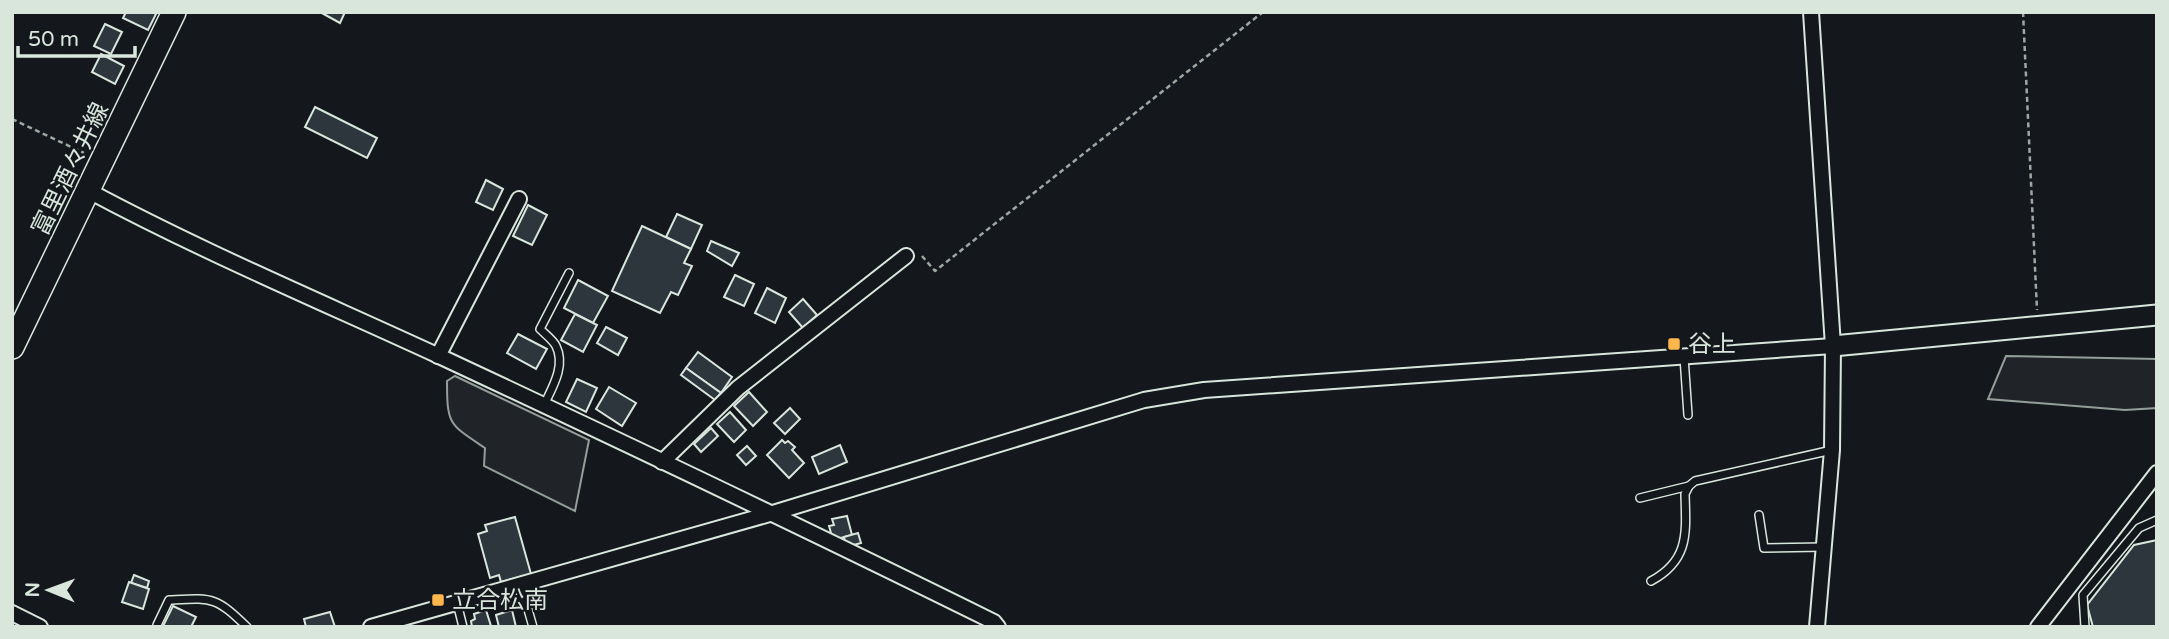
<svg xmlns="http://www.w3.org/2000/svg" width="2169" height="639" font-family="'Varela Round','Noto Sans JP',sans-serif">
<rect width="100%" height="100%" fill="#14181c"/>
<g fill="#202428" stroke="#939e99" stroke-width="2">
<polygon points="2006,356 2157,359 2157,408 2125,410 1988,399"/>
<path d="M455,376L589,440L575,511L484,466L485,448C449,424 447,425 447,381Z"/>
</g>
<g fill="#2c363c" stroke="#d8e6dc" stroke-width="2">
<polygon points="126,12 152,12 156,14 148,30 123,18"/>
<polygon points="320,12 345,12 340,23"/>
<polygon points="105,24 122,32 111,54 94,46"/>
<polygon points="101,54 124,66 115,84 92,72"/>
<polygon points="315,107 377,138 367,158 305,127"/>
<polygon points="486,180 503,189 493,210 476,202"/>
<polygon points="528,205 547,215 532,245 513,236"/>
<polygon points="677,214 702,225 691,249 666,237"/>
<polygon points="642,226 691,249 684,263 692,266 678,295 671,292 660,313 612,291"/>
<polygon points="711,241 739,253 732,266 707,251"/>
<polygon points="735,275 754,284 744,306 724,297"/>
<polygon points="578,280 608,296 593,323 564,308"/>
<polygon points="767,288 786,298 775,323 755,313"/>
<polygon points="803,299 817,315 803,328 789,312"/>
<polygon points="575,314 597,325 583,352 561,340"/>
<polygon points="606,327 627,338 618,355 597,343"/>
<polygon points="518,334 547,349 536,369 507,353"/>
<polygon points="698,352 732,377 721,393 686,368"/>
<polygon points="686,368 721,393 715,400 681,375"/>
<polygon points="577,379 597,388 586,412 566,402"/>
<polygon points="609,387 636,403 622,426 596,409"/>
<polygon points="749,392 767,412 753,426 734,406"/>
<polygon points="790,408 800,419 785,434 774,423"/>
<polygon points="730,412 746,430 734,442 717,424"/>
<polygon points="711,428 718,436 701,452 694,444"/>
<polygon points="782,440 785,443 788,441 795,447 792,450 804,463 789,478 767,455"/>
<polygon points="840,445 847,462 819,474 812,457"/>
<polygon points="747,446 756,456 746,465 737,455"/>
<polygon points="847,516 852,535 833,540 829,526 834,525 832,519"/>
<polygon points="515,517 531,574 501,582 499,575 490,578 478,534 487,531 485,525"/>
<polygon points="858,533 861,543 846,547 844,537"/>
<polygon points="2157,540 2157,627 2093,627 2087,605 2134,545"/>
<polygon points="134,575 149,581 147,588 131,583"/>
<polygon points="129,582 149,589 143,609 122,602"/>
<polygon points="173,606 196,617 191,627 163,626"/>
<polygon points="486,610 491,626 472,627 471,621 475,619 474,614"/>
<polygon points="512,610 516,627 499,627 496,615"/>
<polygon points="330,612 335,627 306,627 304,619"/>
</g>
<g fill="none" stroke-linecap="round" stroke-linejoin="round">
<defs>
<g id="lane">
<polyline points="1684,357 1688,415"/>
<path d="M544,405C552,388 566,366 556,346C553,340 545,334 540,329L569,273"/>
<polyline points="1640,498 1689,486"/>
<polyline points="1759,515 1764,548 1824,547"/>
<path d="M1651,581C1690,560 1686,532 1685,494L1689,486L1695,481L1832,450"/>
<polyline points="521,585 533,627"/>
<polyline points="457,603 463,627"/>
<path d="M158,627L157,625L169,600C213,598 215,596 247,627"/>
<polyline points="2085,627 2083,595 2139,528 2157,520"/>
</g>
<g id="street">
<polyline points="1811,12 1833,346 1832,450 1817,627"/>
<path d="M89,191C203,252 322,302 439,356C625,443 810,531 994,622L998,627"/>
<polyline points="438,356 519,199"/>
<polyline points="662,462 738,388 906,256"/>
<polyline points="12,613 40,627"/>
<polyline points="371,627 773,513 1144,400 1204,390 1833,346"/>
<polyline points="2038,627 2157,473"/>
</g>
<polyline id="secondary" points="1833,346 2157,315"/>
<polyline id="primary" points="12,347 174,12"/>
</defs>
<use href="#lane" stroke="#d8e6dc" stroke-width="10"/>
<use href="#street" stroke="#d8e6dc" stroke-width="18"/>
<use href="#secondary" stroke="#d8e6dc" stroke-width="23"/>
<use href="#primary" stroke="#d8e6dc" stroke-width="26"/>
<g stroke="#9da8a2" stroke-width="2.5" stroke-dasharray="5 3.5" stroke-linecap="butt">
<polyline points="2023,12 2037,310"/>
<polyline points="12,119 84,153"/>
<polyline points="922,256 935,271 1263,12"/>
</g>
<use href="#lane" stroke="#14181c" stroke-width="7"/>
<use href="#street" stroke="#14181c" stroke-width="14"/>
<use href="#secondary" stroke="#14181c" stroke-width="19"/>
<use href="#primary" stroke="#14181c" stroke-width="23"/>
</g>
<g fill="#ffb74d" stroke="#14181c" stroke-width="2.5">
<rect x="1667" y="337" width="14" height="14" rx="3.5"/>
<rect x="431" y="593" width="14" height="14" rx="3.5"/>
</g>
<g text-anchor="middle" stroke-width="5" stroke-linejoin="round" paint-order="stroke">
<g font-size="24" fill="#d8e6dc" stroke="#14181c">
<text transform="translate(70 169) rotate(-64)" y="8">富里酒々井線</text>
</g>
<g font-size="24" fill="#d8e6dc" stroke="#14181c" text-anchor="start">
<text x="1688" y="352">谷上</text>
<text x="452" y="608">立合松南</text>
</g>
</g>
<rect width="2169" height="639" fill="none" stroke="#d8e6dc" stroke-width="28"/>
<g transform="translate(49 590) rotate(271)" stroke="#14181c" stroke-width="5" paint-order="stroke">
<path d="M0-5L12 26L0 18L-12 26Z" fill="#d8e6dc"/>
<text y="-10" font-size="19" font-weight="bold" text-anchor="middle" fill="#d8e6dc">N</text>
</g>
<path d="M18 46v10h117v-10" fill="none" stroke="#d8e6dc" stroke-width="3.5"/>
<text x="28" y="46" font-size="21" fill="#d8e6dc" stroke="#14181c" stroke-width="5" paint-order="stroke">50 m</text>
</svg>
